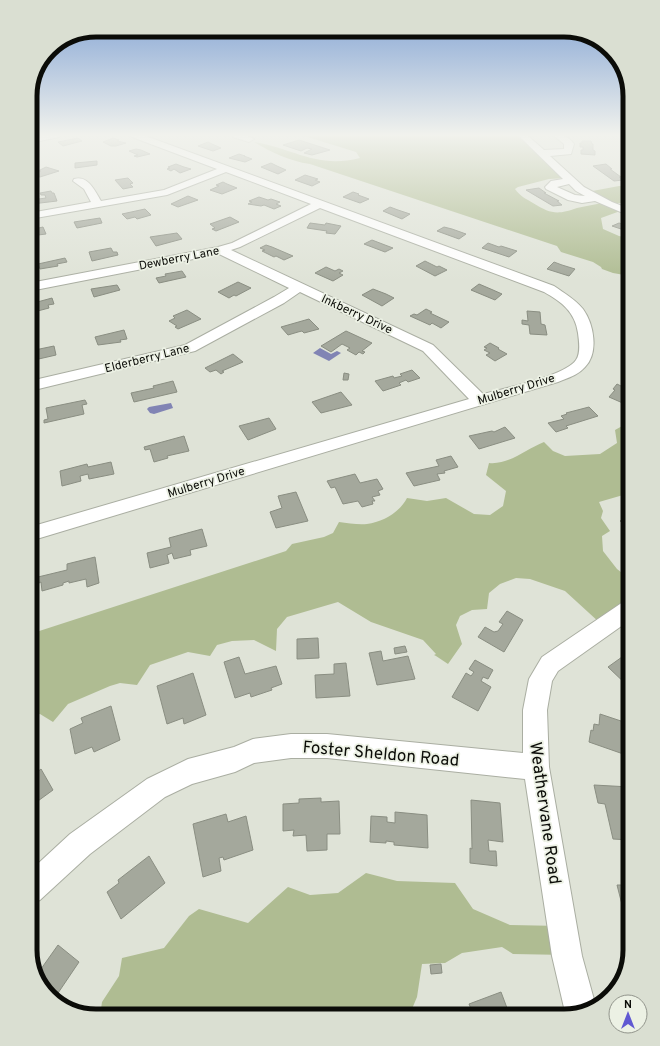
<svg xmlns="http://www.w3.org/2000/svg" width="660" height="1046" font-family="Overpass,sans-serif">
<rect width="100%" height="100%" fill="#dfe3d7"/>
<g fill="#afbc92">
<path d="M301,135H523L567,178L549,179L518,187L515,189C520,196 526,199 533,203C551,214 557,215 577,208C585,206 594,205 602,203L587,192L619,186H630V203H609L623,210L601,218L603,229L619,236L630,238V276L613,273L602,269L601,267L593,262L561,252L557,246L310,164C289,161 273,153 254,142C293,148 316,169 360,158L356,152Z"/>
<path d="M625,418L630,419V493L599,502L603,511L601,518L610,531L602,536L603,551L617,569L630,579V606L600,623L565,591L530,579L516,578L500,584L489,593L487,609L472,610L460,616L456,625L462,644L448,664L436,656L434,655L436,654L423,640L371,622L338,602L287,617L277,629L276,651L254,640L232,641L217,645L210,656L188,652L150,665L137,685L120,683L110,686L68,704L53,722L40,714L30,716V634L286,551L292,544L324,537L333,533L339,522C348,523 358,525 367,524C383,522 400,512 407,498L427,501L446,498L474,514L490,515L503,506L506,491L486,475L489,463C509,465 526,449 544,442L553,451L565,456L600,454L617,443L615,430L624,425Z"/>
<polygon points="366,873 397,881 455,883 473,909 510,925 561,926 567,955 513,954 502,947 462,953 445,963 422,964 417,997 409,1016 100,1016 102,1002 119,976 122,958 164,948 189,916 199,909 248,923 288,887 310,895 338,893"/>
</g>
<g fill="#8184b4">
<polygon points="320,348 331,354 337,351 341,353 329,361 313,353"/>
<polygon points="171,403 173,408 154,414 150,413 147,409 149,407"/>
</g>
<g fill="#a4a89c" stroke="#8a8e82">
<polygon points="78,138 82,141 63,146 58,142"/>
<polygon points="113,138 119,140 117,141 126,143 116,146 111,146 103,142"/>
<polygon points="299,140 330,150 312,155 304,153 312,149 307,148 301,151 283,145"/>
<polygon points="582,141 591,141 592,144 593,144 593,150 595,151 595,155 581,154 581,150 583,150 583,147 580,147 580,143 582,143"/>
<polygon points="208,142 212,144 221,148 213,151 198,146"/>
<polygon points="35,147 39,151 32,152 34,154 30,155 30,148"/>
<polygon points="136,149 141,150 150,154 137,157 134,156 138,155 129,151"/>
<polygon points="239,154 245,156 244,156 252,159 245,162 229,158"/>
<polygon points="97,161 97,165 75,168 75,163"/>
<polygon points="271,163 277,166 286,170 278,174 261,167"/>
<polygon points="176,164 184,167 191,169 180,173 174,169 171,171 167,169 170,168 168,167"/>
<polygon points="606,164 612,169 610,169 621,177 619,177 623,180 614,181 593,166"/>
<polygon points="46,167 59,171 40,177 33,175 41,171 38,171"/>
<polygon points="305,175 318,179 315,180 320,182 312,186 295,180"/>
<polygon points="128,178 133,183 130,184 133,187 123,189 115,180"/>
<polygon points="223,182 227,184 237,188 222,194 210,190 219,186 216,185"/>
<polygon points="539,188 546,193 544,193 559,201 557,201 562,205 553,206 526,190"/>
<polygon points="51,191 52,193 54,193 57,201 32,204 31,200 46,198 45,195 41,195 40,193"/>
<polygon points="353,192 359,194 358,195 369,199 360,203 343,197"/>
<polygon points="188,196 198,200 178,207 171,204"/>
<polygon points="259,197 268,200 271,199 280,202 276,204 281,206 274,209 264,205 261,206 248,204 252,202 249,201"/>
<polygon points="390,207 398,210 410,214 402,219 383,211"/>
<polygon points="145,209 151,215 137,219 135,217 127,219 122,214"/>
<polygon points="230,217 239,222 216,231 212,229 215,228 210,224"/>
<polygon points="100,218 102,223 77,228 74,222"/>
<polygon points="310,223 325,225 326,223 341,226 335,234 326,233 327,231 307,228"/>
<polygon points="619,223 630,226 630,232 612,226"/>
<polygon points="43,227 46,234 30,236 30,230"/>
<polygon points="444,227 452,229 466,234 459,239 437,231"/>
<polygon points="177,233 182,239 156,246 150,237"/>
<polygon points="372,240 385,245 393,248 385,252 364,244"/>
<polygon points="488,243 499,247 501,246 517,251 509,257 482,248"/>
<polygon points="266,245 272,247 293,256 284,260 276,256 274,257 262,251 265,250 260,248"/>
<polygon points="111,248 113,252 117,252 118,255 92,261 89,252"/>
<polygon points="65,258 67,262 57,264 58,266 40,269 38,264"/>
<polygon points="425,261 437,267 439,266 447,270 435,276 416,266"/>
<polygon points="554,262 562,265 575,269 569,276 547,269"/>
<polygon points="326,267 335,271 339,269 343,271 339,273 343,275 333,281 315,273"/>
<polygon points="182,271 186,277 159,283 156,278 166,276 165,274"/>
<polygon points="238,282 251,288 236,296 234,295 229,298 218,292"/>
<polygon points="479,284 493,290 502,294 495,300 471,290"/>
<polygon points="117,285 120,290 94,297 91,289"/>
<polygon points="624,286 630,287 630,304 628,298 625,296"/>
<polygon points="373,289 386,294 394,298 382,306 362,295"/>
<polygon points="52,298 54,304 48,305 49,308 30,313 30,304"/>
<polygon points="426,309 432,312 430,313 449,322 441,328 432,323 430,325 410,316 414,314 417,315"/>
<polygon points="187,310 201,319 178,329 175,327 177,326 169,321 175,318 173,316"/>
<polygon points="527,311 540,312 541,324 545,325 547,335 530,334 529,325 522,324 522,320 528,321"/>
<polygon points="309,319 319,329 304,333 302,331 298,332 288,335 281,327"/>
<polygon points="124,330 127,339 120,340 121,342 98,345 95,337"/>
<polygon points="346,331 372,343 362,351 365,352 363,354 359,352 356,355 347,350 350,348 342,344 331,352 321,346"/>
<polygon points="490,343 499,348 498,349 507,354 495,361 486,355 490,353 484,350 487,348 484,347"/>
<polygon points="54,346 56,355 30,361 30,351"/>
<polygon points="233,354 243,362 222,371 224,372 221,374 216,370 210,372 205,368"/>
<polygon points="412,370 420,378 408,382 406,380 399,383 401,385 383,391 375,381 393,376 394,378 402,376 400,374"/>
<polygon points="344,373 349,374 348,380 343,380"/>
<polygon points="173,381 177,392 134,402 131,393 154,388 153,386"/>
<polygon points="624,383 630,386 630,398 625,404 609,397 615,390 613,389 617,384 621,386"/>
<polygon points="341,392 352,405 321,413 312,402"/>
<polygon points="85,400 87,404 82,405 84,414 44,423 44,420 48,419 46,408"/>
<polygon points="589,407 598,416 566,426 568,428 556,432 548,423 564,419 561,416 567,414 566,413"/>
<polygon points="269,418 276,429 248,440 239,426"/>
<polygon points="505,427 515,438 479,449 469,436 492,431 494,432"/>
<polygon points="184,436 189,451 167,456 168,458 154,462 150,449 145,450 144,447"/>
<polygon points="451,456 458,467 444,471 445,473 437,474 440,480 414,486 406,473 439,466 436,460"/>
<polygon points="111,462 114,474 89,479 88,474 80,476 81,481 62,486 60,471 87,464 88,467"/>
<polygon points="355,474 360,483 377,479 383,489 378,491 380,495 372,497 375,501 372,501 373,504 362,507 358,501 343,504 335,487 331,488 327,481"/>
<polygon points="296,492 308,521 276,528 270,512 282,508 278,496"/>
<polygon points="630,515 630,528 620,521"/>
<polygon points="202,529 207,546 190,550 191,555 174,559 172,553 167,555 169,563 150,568 147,553 171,547 169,538"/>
<polygon points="95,557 99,583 87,587 86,579 69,583 69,581 63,583 63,585 42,591 41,582 39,583 38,577 67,570 67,564"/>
<polygon points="507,611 523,620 504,652 478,637 485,627 494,632 498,631 503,624 499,622"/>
<polygon points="318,638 319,658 297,659 297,639"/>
<polygon points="405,646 407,652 395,654 394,648"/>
<polygon points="381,651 383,661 408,656 415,679 377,685 369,653"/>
<polygon points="239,657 245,674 276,666 282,684 271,688 272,690 251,697 250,693 235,698 224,662"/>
<polygon points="622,657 627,661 630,659 630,688 608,667"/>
<polygon points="475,660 493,670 488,679 483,677 481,681 491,687 478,711 452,697 466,673 471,676 474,672 469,669"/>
<polygon points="346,663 350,696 316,698 315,675 334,674 334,664"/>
<polygon points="193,673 206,715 184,724 183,718 167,724 157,686"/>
<polygon points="111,706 120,740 94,752 92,747 75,754 70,729 83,723 81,718"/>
<polygon points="600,714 630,724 629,756 589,742 591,730 593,731 594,724 599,725"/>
<polygon points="41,769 53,790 31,806 30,773 32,776"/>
<polygon points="594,785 630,787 630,840 613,839 605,804 598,803"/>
<polygon points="321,798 321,802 339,801 340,834 327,834 327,850 307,851 306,835 293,836 294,830 283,831 283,804 299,803 299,799"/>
<polygon points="471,800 500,803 503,842 488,840 489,851 496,851 497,866 470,863 470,848 472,849"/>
<polygon points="395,812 427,815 428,848 394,845 394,842 386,841 386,843 370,842 371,816 387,817 387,822 395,823"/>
<polygon points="226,814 228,822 246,816 253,850 224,860 223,857 219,858 221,871 203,877 193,824"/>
<polygon points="149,856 165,883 121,919 107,892 119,883 118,880"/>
<polygon points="617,885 630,885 630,936"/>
<polygon points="58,945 79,962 54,999 37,980 36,976"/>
<polygon points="441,964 442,973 431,974 430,965"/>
<polygon points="501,992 510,1016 474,1016 469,1004"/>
</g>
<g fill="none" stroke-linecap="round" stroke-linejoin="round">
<defs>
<g id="minor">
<polygon points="42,135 60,135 59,137 30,143 30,137"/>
<path d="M131,135H143L554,286C564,293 575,299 583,309C594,324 599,353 585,367C578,375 568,378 558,382L30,541V527L469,399L423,351L300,292L284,303L195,351L30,391V381L185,345L274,297L289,288L219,254L30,291V283L218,247L232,243L311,204L226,172L167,195L30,219V213L91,202L84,189L73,181L74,179C88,175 95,191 101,201L164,190L217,169L132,137ZM320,208L544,292C562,302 575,312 578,333C579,341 581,353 576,360C565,376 503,389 483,394L433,345L231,250L240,247Z"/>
<polygon points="232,135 245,135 254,139 249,142 233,137"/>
<path d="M518,135H527L544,150L564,149V144L553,135C563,135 567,135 574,144L571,154L550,156L584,187L612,202L630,209V216L595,201L582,203L568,200L546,189L545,187L551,181L563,179ZM569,184L576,191L585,196L575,195L557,187Z"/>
<polygon points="630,599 630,620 558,671 552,681 547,710 549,767 582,956 596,1007 594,1009 567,1015 565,1012 552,956 525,779 327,758 291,758 254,763 235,772 192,784 165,797 90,854 40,900 30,904 30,871 70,834 147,779 188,759 234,747 253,739 291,734 327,734 523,753 523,710 529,679 542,657 623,602"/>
</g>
</defs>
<use href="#minor" stroke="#aaaea2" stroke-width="2"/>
<use href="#minor" fill="#fff" fill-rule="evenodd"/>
</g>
<linearGradient id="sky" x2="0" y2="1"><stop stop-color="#7fa1d3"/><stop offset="0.48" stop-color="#f1f2ed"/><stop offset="1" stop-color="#f1f2ed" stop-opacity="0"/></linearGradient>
<rect width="660" height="281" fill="url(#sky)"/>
<g text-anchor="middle" stroke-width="3.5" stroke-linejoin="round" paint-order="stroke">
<g font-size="12" fill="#0b0c08" stroke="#ecf1e4">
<text transform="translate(179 258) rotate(-11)" y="4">Dewberry Lane</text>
<text transform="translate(357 314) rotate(25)" y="4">Inkberry Drive</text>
<text transform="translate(147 358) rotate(-14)" y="4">Elderberry Lane</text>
<text transform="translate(516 389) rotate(-17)" y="4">Mulberry Drive</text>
<text transform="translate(206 482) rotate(-17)" y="4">Mulberry Drive</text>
</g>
<g font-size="17" fill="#0b0c08" stroke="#ecf1e4">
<text transform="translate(381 753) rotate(5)" y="6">Foster Sheldon Road</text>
<text transform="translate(546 813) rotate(82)" y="6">Weathervane Road</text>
</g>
</g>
<path d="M0 0H660V1046H0ZM96 37H564A59 59 0 0 1 623 96V950A59 59 0 0 1 564 1009H96A59 59 0 0 1 37 950V96A59 59 0 0 1 96 37Z" fill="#dadfd2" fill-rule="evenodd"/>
<path fill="none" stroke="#0b0c08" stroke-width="5" d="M96 37H564A59 59 0 0 1 623 96V950A59 59 0 0 1 564 1009H96A59 59 0 0 1 37 950V96A59 59 0 0 1 96 37Z"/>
<g transform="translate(628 1014)"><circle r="19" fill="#ecf1e4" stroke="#92958c"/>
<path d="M0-3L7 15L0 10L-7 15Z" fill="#6059d2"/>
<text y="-6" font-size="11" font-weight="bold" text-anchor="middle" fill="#0b0c08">N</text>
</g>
</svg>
